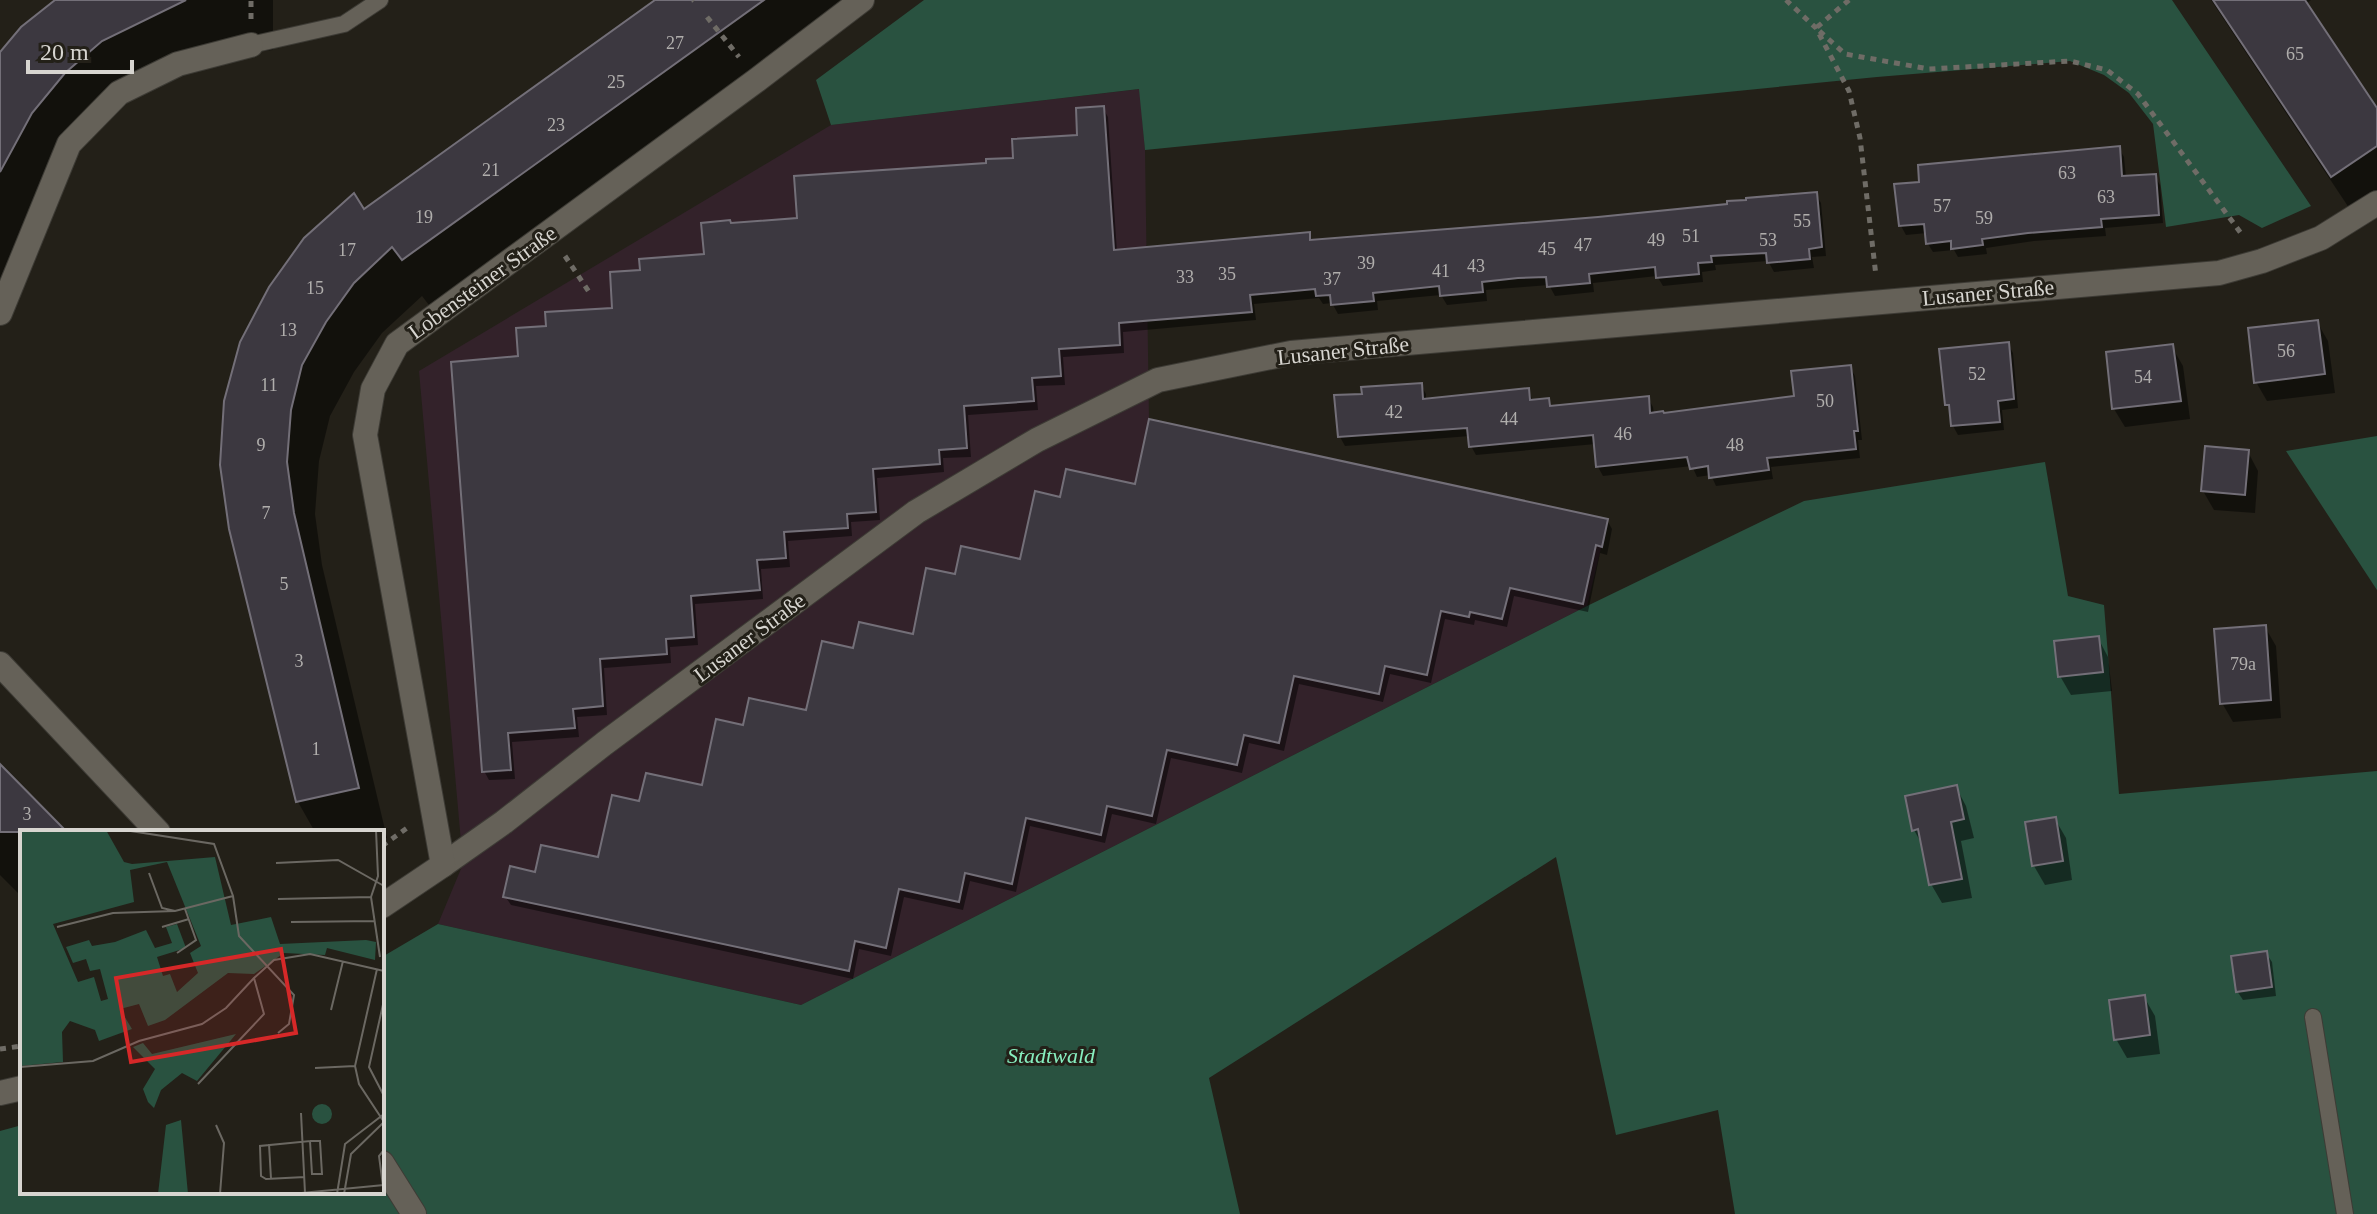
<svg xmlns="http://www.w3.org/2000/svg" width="2377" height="1214" font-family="Georgia,serif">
<rect width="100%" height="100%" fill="#232018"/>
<polygon fill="#33222a" points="1140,89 1145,150 1149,419 1608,519 1587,606 801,1005 438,924 463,864 419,371 831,125"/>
<g fill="#295240">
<polygon points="924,0 2172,0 2311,206 2262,228 2239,215 2166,227 2153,124 2129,93 2104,75 2070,61 1877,77 1145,150 1139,89 831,125 816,80"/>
<polygon points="2377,436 2377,590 2286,451"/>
<polygon points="2045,462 2068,596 2104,605 2119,794 2377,771 2377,1214 1735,1214 1718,1110 1616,1135 1556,857 1209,1078 1240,1214 0,1214 0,1131 22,1125 22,1192 382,1192 382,957 438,924 801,1005 1587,606 1804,501"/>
</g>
<g fill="#0007">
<polygon points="58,0 273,0 273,50 223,55 176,69 94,123 0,294 0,56"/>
<polygon points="658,0 864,0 432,309 422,296 382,333 354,372 330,416 319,461 315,514 322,565 387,838 382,839 382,832 315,832 298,802 231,528 364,211"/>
<polygon points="2211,0 2311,0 2306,4 2377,112 2377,215 2361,226"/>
<polygon points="1103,108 1108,117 1117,252 1309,234 1313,242 1729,206 1816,194 1821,203 1826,256 1812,257 1814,268 1774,272 1768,261 1715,265 1716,270 1702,272 1703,282 1663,286 1657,276 1593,283 1594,292 1555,296 1549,285 1524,287 1486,290 1487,301 1447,305 1441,295 1377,301 1378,310 1338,314 1332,303 1323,304 1319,298 1254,304 1256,320 1123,332 1124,353 1063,357 1065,385 1036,386 1038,410 968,415 971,457 943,458 944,472 877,478 880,520 851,522 852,536 788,541 790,567 761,569 763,599 695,604 698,645 670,647 671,663 604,668 607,715 577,717 579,737 512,742 515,779 489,780 484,771 520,358 548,328 614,310 642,272 706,256 731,225 799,220 989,164 1015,159 1079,137"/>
<polygon points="2119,148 2124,157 2126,178 2155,176 2160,185 2163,223 2105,228 2106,236 2034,241 1986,248 1987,254 1958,257 1954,250 1933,252 1928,244 1927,233 1906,235 1901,226"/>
<polygon points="2317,322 2328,341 2335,393 2267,401 2256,382"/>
<polygon points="2008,344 2013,353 2018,408 2002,410 2004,430 1958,435 1953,426 1952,413 1947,405"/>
<polygon points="2172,347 2183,366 2190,419 2125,427 2114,409"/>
<polygon points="1850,367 1855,376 1862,440 1858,440 1860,458 1771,467 1773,479 1716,486 1711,475 1697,477 1692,466 1603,476 1598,467 1596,444 1476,455 1471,446 1470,436 1345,446 1340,437 1364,396 1421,385 1426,394 1426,400 1528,390 1533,401 1548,400 1552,407 1648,398 1653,407 1654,414 1796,397"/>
<polygon points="2248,452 2258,471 2255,513 2214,510 2203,491"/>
<polygon points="1136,487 1607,520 1612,529 1607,555 1600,553 1588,612 1514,596 1507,627 1475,620 1474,625 1445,619 1431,683 1390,674 1383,702 1299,684 1284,751 1249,743 1242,773 1171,758 1156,824 1112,814 1105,843 1030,826 1016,892 970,881 963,910 904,897 891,956 859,949 853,979 511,905 505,896 537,874 600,860 641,803 703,788 745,727 808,712 854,650 915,636 956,576 1022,561 1062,499"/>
<polygon points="2265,627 2276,646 2281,718 2233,722 2222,703"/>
<polygon points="2098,638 2108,657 2112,691 2071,695 2060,676"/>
<polygon points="0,767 64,832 22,832 22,897 0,875"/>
<polygon points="1956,787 1966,806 1974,838 1961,841 1972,898 1942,903 1931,884 1924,848 1914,830"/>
<polygon points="2055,819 2066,838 2072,880 2045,885 2034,866 2027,824"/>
<polygon points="2266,953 2272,962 2276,996 2243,1000 2237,991"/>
<polygon points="2144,997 2155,1016 2160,1054 2127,1058 2116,1039"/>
</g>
<g fill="#3c3840" stroke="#736f78" stroke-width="2">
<polygon points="55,0 186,0 102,41 65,73 32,113 0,172 0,52 21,27"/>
<polygon points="655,0 764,0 402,260 392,247 354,283 326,322 302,365 291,410 287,462 294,513 359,788 296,802 229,529 220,465 224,401 240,342 269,287 304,238 354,193 364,209"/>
<polygon points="2213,0 2305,0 2377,108 2377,146 2331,177"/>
<polygon points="1104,106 1114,250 1310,232 1310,240 1598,217 1727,204 1727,201 1746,200 1746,198 1817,192 1822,247 1809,249 1810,259 1767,263 1766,253 1711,256 1712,262 1698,263 1699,274 1656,278 1655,267 1589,274 1590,283 1547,287 1546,277 1518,278 1482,282 1483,292 1440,296 1439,286 1373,293 1374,301 1331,305 1330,295 1316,296 1315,289 1250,295 1252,312 1119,323 1120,345 1059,349 1061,376 1032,378 1034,401 964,406 967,448 939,450 940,464 873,469 876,512 847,514 848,528 784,532 786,558 757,560 760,590 691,596 694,637 666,639 667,654 600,659 603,706 573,709 575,728 508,733 511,770 482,772 451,362 518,356 516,328 546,326 545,312 612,308 610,272 640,270 639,259 704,254 701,223 730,220 731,223 797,218 794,176 986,163 986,159 1013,158 1012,139 1077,135 1076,108"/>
<polygon points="2120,146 2122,176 2156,174 2159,215 2101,219 2102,227 2028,233 1982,239 1983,245 1951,249 1951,241 1926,244 1924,224 1899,226 1894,184 1919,182 1918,165"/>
<polygon points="2318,320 2325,374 2254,383 2248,328"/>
<polygon points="2009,342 2014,399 1998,401 2000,422 1951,426 1949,405 1945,405 1939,349"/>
<polygon points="2173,344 2181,401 2112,409 2106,352"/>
<polygon points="1851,365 1858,431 1854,431 1856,449 1767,458 1769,470 1709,478 1708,466 1690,469 1687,457 1596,467 1593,435 1469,447 1467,428 1338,437 1334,395 1362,394 1361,387 1422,383 1423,399 1529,388 1530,400 1549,398 1550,406 1649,396 1650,413 1663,411 1664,413 1794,396 1791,371"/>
<polygon points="1149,419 1608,519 1602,547 1596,545 1583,604 1510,588 1502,619 1470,612 1469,617 1441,611 1427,675 1385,666 1379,694 1294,676 1279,743 1244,735 1237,765 1167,750 1152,816 1107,806 1101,835 1026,818 1012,884 965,873 959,902 899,889 886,948 855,941 849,971 503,897 510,866 535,872 541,845 598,857 612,795 639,801 646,773 702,785 716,719 743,725 749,698 806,710 822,641 853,648 859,622 913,634 926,568 955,574 961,546 1020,559 1035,491 1060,497 1066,469 1135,484"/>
<polygon points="2205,446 2249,450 2245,495 2201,491"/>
<polygon points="2266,625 2271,700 2220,704 2214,629"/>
<polygon points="2099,636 2103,672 2058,677 2054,641"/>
<polygon points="0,764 67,832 0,832"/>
<polygon points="1957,785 1964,819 1951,822 1962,879 1929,885 1918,829 1912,831 1905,796"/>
<polygon points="2056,817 2063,861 2032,866 2025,822"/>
<polygon points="2267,951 2272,987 2236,992 2231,956"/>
<polygon points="2145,995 2150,1035 2114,1040 2109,1000"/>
</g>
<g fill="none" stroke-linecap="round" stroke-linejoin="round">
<defs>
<g id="service">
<polyline points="251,45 344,24 380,0"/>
<polyline points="2313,1017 2345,1214"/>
</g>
<g id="minor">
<polyline points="0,313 69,144 119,93 178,64 251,45"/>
<polyline points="0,664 158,832"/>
<polyline points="443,865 504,822 605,743 916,512 1037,440 1158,380 1291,353 2219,273 2262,261 2321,238 2377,203"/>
<polyline points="382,906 443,865 365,435 373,389 397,344 757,80 862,0"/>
<polyline points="382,1163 414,1214"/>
</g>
<polyline id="tertiary" points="0,1093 22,1088"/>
</defs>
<use href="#service" stroke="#3d3b35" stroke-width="18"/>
<use href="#minor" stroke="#3d3b35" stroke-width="26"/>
<use href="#tertiary" stroke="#3d3b35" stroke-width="26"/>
<g stroke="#6f6c66" stroke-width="5" stroke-dasharray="6 6" stroke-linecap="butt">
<polyline points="693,0 694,1"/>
<polyline points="1786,0 1816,28 1849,91 1860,138 1876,276"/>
<polyline points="1849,0 1816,28 1845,54 1929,69 2070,61 2107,70 2138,94 2243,236"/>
<polyline points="707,17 739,57"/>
<polyline points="251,19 251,0"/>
<polyline points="565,256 589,292"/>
<polyline points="382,846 407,828"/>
<polyline points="0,1049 22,1046"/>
</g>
<use href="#service" stroke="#656158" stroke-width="16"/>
<use href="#minor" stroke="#656158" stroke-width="24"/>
<use href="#tertiary" stroke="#656158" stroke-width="24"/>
</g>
<g text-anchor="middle" stroke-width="6" stroke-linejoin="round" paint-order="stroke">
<g font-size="18" fill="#b0aeac">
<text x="675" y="49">27</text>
<text x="2295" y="60">65</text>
<text x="616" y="88">25</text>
<text x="556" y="131">23</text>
<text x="491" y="176">21</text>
<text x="2067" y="179">63</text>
<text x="2106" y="203">63</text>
<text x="1942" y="212">57</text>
<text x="424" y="223">19</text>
<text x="1984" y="224">59</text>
<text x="1802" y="227">55</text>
<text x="1691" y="242">51</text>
<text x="1656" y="246">49</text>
<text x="1768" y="246">53</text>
<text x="1583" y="251">47</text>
<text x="1547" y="255">45</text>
<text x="347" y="256">17</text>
<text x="1366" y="269">39</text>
<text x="1476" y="272">43</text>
<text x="1441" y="277">41</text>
<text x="1227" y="280">35</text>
<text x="1185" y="283">33</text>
<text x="1332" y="285">37</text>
<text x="315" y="294">15</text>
<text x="288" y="336">13</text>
<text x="2286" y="357">56</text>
<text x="1977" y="380">52</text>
<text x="2143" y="383">54</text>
<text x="269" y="391">11</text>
<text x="1825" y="407">50</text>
<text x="1394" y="418">42</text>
<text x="1509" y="425">44</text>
<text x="1623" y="440">46</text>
<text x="261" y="451">9</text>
<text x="1735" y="451">48</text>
<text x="266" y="519">7</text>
<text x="284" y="590">5</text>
<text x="299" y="667">3</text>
<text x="2243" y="670">79a</text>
<text x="316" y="755">1</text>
<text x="27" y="820">3</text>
</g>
<g font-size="22" fill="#d7d5d0" stroke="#232018">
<text transform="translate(482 282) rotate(-36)" y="8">Lobensteiner Straße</text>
<text transform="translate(1988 292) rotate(-5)" y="8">Lusaner Straße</text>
<text transform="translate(1343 350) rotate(-6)" y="8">Lusaner Straße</text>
<text transform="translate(749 637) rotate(-37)" y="8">Lusaner Straße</text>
</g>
<g font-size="22" font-style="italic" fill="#87eebf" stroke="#232018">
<text x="1051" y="1063">Stadtwald</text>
</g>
</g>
<g transform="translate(20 830)">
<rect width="364" height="364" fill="#232018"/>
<path d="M0,0H86L104,32L112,34L195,27L211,95L251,87L260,114L346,110L356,112L355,130L307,118L305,125L264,123L234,144L208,143L145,190L128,196L119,174L100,179L112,199L79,211L75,200L50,191L42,202L43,232L0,236ZM147,32L181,116L170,123L178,143L157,162L150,144L143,146L137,127L166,118L157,94L146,97L152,113L135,118L126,100L95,112L72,116L69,110L46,117L53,133L66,129L70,141L80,139L88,169L81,171L74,147L58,152L33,94L114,72L110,40ZM216,204L177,251L162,243L141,260L134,278L128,272L123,259L135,239L113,217L123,213L132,224ZM292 284a10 10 0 1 1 20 0a10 10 0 1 1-20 0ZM161,290L168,364H138L146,295Z" fill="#295240" fill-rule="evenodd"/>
<path fill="none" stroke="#6b6862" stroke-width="2" d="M104,0L194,14L213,66L219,106L274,165L269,194L258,203M356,0L358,46L351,67L360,127M256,33L318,30L364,56M129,43L142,78L155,81M258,69L351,67M271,92L355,91M37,97L93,83L155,81L213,66M142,97L169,89M157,123L176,110L165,79M357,139L335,236L339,254L364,292M364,170L349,237L364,266M311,180L323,131M0,237L73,231L119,211L182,194L206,178L234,148M295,238L335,236M178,254L244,184L234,148L254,130L290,124L364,141M281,283L285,363M196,295L204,313L200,364M249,314L251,349M285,347L246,349L241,346L240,316L290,311L292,344H302L300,311H290M363,356L359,326L364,320M271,364L364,355M317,364L325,314L364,284M324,364L331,324L364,292"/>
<path fill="#d62828" fill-opacity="0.15" stroke="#d62828" stroke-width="4" d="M261,119L276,203L111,232L96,148Z"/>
<rect width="364" height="364" fill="none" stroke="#d7d5d0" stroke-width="4"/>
</g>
<path d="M28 60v12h104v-12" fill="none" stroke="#d7d5d0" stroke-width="4"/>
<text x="40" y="60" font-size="24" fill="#d7d5d0" stroke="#232018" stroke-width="6" paint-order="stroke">20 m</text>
</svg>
